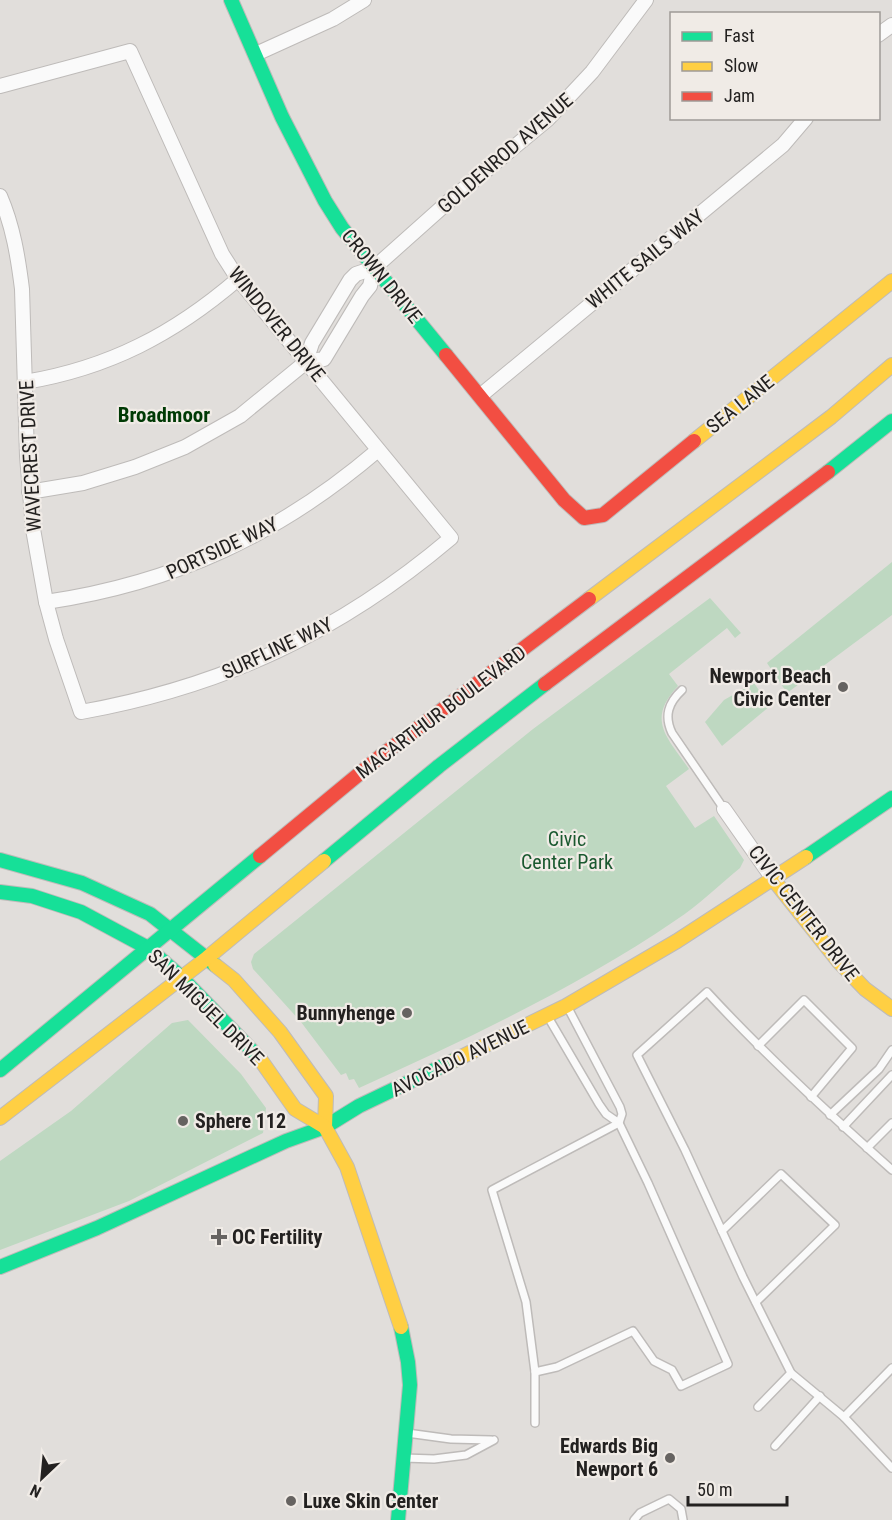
<svg xmlns="http://www.w3.org/2000/svg" width="892" height="1520" font-family="'Roboto Condensed',sans-serif">
<rect width="100%" height="100%" fill="#e1dedb"/>
<g fill="#bed8c1">
<polygon points="892,562 892,615 787,693 767,663"/>
<path d="M710,598L741,633L735,638L727,628L669,674L678,686C646,720 667,737 689,769L666,786L695,828L714,816L744,860L740,868C719,885 699,905 676,920C578,987 467,1039 359,1088L354,1079L349,1080L346,1073L341,1075L301,1022L253,969L251,962L254,954L533,729Z"/>
<polygon points="754,683 770,706 722,746 705,722 724,700"/>
<polygon points="188,1020 241,1074 266,1108 263,1133 129,1201 0,1250 0,1161 71,1111 172,1023"/>
</g>
<g fill="none" stroke-linecap="round" stroke-linejoin="round">
<defs>
<g id="lane">
<path d="M682,690C668,703 664,716 672,733L724,809"/>
<polyline points="758,1046 804,1000 852,1048 811,1097"/>
<polyline points="830,1115 879,1069 892,1050"/>
<polyline points="843,1127 892,1075"/>
<polyline points="867,1148 892,1123"/>
<path d="M892,1170C828,1113 765,1055 707,992L637,1055L685,1150L743,1277L791,1373L844,1417L892,1368"/>
<polyline points="722,1231 781,1174 835,1225 756,1302"/>
<polyline points="535,1372 557,1367 633,1331 654,1361 672,1370 681,1386 728,1364 648,1183 619,1123 606,1114 599,1104 548,1017"/>
<polyline points="758,1407 791,1373"/>
<polyline points="844,1417 892,1468"/>
<polyline points="535,1423 535,1372 526,1302 492,1190 619,1123 622,1114 620,1107 568,1008"/>
<polyline points="407,1433 451,1439 491,1440"/>
<polyline points="775,1446 820,1396"/>
<polyline points="404,1458 434,1459 466,1455 494,1440"/>
<polyline points="634,1520 640,1513 669,1499 681,1509 683,1520"/>
</g>
<g id="street">
<polyline points="878,35 892,25"/>
<polyline points="256,54 333,19 364,0"/>
<path d="M0,86L130,51L222,254L238,279L451,538C340,632 225,686 81,712L56,639L46,602L33,529L27,456L22,289C18,257 13,226 0,196"/>
<polyline points="306,362 324,359 362,296 370,286 374,268"/>
<path d="M25,382C109,368 174,334 238,279"/>
<polyline points="480,396 783,145 806,118"/>
<polyline points="29,492 83,483 135,467 185,447 240,416 306,362 312,343 350,280 356,274 374,268 448,202 548,119 592,72 646,0"/>
<path d="M46,602C175,583 280,534 378,450"/>
<polyline points="724,809 773,879"/>
</g>
<g id="fast">
<polyline points="231,0 282,117 325,201 342,228 446,355"/>
<polyline points="828,472 892,421"/>
<polyline points="806,857 892,798"/>
<polyline points="0,860 82,883 150,914 215,965"/>
<polyline points="324,861 439,766 545,684"/>
<polyline points="0,892 32,896 81,912 148,948 181,977 260,1059"/>
<polyline points="0,1070 260,856"/>
<polyline points="0,1267 97,1228 286,1141 325,1127 359,1106 455,1060"/>
<polyline points="398,1520 410,1385 408,1362 401,1327"/>
</g>
<g id="slow">
<polyline points="694,441 892,281"/>
<polyline points="589,599 831,417 892,365"/>
<polyline points="773,879 839,962 865,989 892,1009"/>
<polyline points="215,965 234,980 280,1032 326,1096 325,1127 347,1167 401,1327"/>
<polyline points="260,1059 295,1109 325,1127"/>
<polyline points="455,1060 566,1006 677,941 806,857"/>
<polyline points="0,1118 207,958 324,861"/>
</g>
<g id="jam">
<polyline points="446,355 564,500 584,518 603,515 694,441"/>
<polyline points="545,684 828,472"/>
<polyline points="260,856 382,755 589,599"/>
</g>
</defs>
<use href="#lane" stroke="#bebbb9" stroke-width="10"/>
<use href="#street" stroke="#bebbb9" stroke-width="16"/>
<use href="#fast" stroke="#bebbb9" stroke-width="16"/>
<use href="#slow" stroke="#bebbb9" stroke-width="16"/>
<use href="#jam" stroke="#bebbb9" stroke-width="16"/>
<use href="#lane" stroke="#fafafa" stroke-width="7"/>
<use href="#street" stroke="#fafafa" stroke-width="14"/>
<use href="#fast" stroke="#16e098" stroke-width="14"/>
<use href="#slow" stroke="#ffcf43" stroke-width="14"/>
<use href="#jam" stroke="#f24e42" stroke-width="14"/>
</g>
<g fill="#666361" stroke="#f0ebe6" stroke-width="2">
<circle cx="843" cy="687" r="6"/>
<circle cx="407" cy="1013" r="6"/>
<circle cx="183" cy="1121" r="6"/>
<path d="M216 1228h6v6h6v6h-6v6h-6v-6h-6v-6h6z"/>
<circle cx="670" cy="1458" r="6"/>
<circle cx="291" cy="1501" r="6"/>
</g>
<g text-anchor="middle" stroke-width="4.5" stroke-linejoin="round" paint-order="stroke">
<g font-size="20" fill="#232120" stroke="#f0ebe6">
<text transform="translate(505 153) rotate(-41)" y="7">GOLDENROD AVENUE</text>
<text transform="translate(645 259) rotate(-39)" y="7">WHITE SAILS WAY</text>
<text transform="translate(382 276) rotate(51)" y="7">CROWN DRIVE</text>
<text transform="translate(277 324) rotate(51)" y="7">WINDOVER DRIVE</text>
<text transform="translate(740 404) rotate(-39)" y="7">SEA LANE</text>
<text transform="translate(30 456) rotate(-93)" y="7">WAVECREST DRIVE</text>
<text transform="translate(222 548) rotate(-25)" y="7">PORTSIDE WAY</text>
<text transform="translate(277 648) rotate(-25)" y="7">SURFLINE WAY</text>
<text transform="translate(441 712) rotate(-37)" y="7">MACARTHUR BOULEVARD</text>
<text transform="translate(804 913) rotate(52)" y="7">CIVIC CENTER DRIVE</text>
<text transform="translate(206 1007) rotate(45)" y="7">SAN MIGUEL DRIVE</text>
<text transform="translate(460 1058) rotate(-26)" y="7">AVOCADO AVENUE</text>
</g>
<g font-size="20" font-weight="bold" fill="#232120" stroke="#f0ebe6" text-anchor="end">
<text x="831" y="683">Newport Beach<tspan x="831" dy="23">Civic Center</tspan></text>
<text x="395" y="1020">Bunnyhenge</text>
<text x="195" y="1128" text-anchor="start">Sphere 112</text>
<text x="232" y="1244" text-anchor="start">OC Fertility</text>
<text x="658" y="1453">Edwards Big<tspan x="658" dy="23">Newport 6</tspan></text>
<text x="303" y="1508" text-anchor="start">Luxe Skin Center</text>
</g>
<g font-size="20" fill="#1b5930" stroke="#f0ebe6">
<text x="567" y="846">Civic<tspan x="567" dy="23">Center Park</tspan></text>
</g>
<g font-size="21" font-weight="bold" fill="#003a05" stroke="#f0ebe6">
<text x="164" y="422">Broadmoor</text>
</g>
</g>
<rect x="670" y="12" width="210" height="108" fill="#f0ebe6" stroke="#9e9a97" stroke-width="1.5"/>
<rect x="682" y="32" width="30" height="9" fill="#16e098" stroke="#9e9a97" stroke-width="1.5"/>
<text x="724" y="42" font-size="18" fill="#232120">Fast</text>
<rect x="682" y="62" width="30" height="9" fill="#ffcf43" stroke="#9e9a97" stroke-width="1.5"/>
<text x="724" y="72" font-size="18" fill="#232120">Slow</text>
<rect x="682" y="92" width="30" height="9" fill="#f24e42" stroke="#9e9a97" stroke-width="1.5"/>
<text x="724" y="102" font-size="18" fill="#232120">Jam</text>
<g transform="translate(42 1478) rotate(206)" stroke="#f0ebe6" stroke-width="4.5" paint-order="stroke">
<path d="M0-4.5L10 22L0 15L-10 22Z" fill="#232120"/>
<text y="-9" font-size="16" font-weight="bold" text-anchor="middle" fill="#232120">N</text>
</g>
<path d="M688 1496v9h99v-9" fill="none" stroke="#232120" stroke-width="3"/>
<text x="697" y="1496" font-size="18" fill="#232120" stroke="#f0ebe6" stroke-width="4.5" paint-order="stroke">50 m</text>
</svg>
